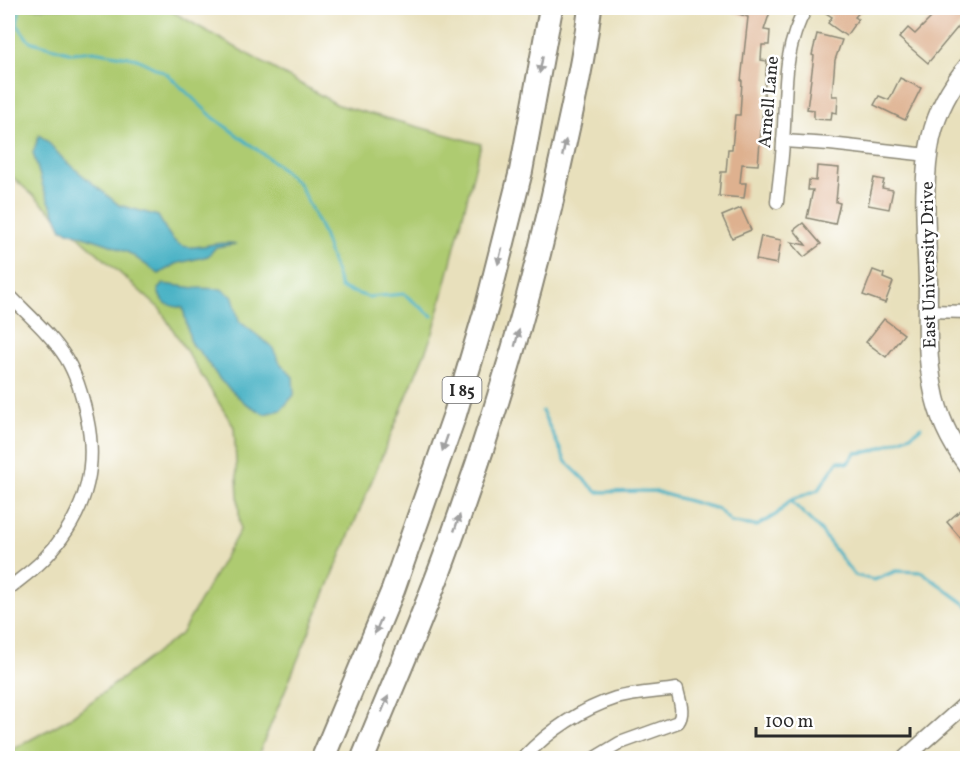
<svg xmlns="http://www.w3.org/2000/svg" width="975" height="766" font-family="Vollkorn,serif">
<rect width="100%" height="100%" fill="#fff"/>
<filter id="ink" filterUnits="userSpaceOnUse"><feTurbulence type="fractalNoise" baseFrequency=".0167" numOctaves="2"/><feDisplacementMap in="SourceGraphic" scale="12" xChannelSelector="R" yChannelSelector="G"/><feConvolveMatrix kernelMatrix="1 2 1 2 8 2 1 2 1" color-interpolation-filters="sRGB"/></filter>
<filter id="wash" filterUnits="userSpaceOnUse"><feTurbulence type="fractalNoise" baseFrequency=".008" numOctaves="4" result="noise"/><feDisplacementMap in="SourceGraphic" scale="24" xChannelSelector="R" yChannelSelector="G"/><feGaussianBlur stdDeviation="1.35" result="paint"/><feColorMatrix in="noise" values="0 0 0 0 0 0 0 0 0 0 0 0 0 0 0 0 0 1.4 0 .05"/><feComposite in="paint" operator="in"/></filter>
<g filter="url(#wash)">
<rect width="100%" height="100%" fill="#e8e0bc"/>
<polygon fill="#aecb71" stroke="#6c7b4e" stroke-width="1.5" points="8,8 166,8 338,105 481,144 433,333 257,758 8,758 8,752 68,719 181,634 240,530 234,427 160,309 8,173"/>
<g fill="#46b1c4" stroke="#386e78" stroke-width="1.5">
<path d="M39,135L47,141L64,160L119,205L158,216C163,224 169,238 177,243C192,254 217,239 236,244L216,247L208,256L175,264L159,274L129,253L108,244L62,229L44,190L33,153Z"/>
<path d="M163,284L195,288L221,289L233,297L239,321L272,347L280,363L293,377L294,395L281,410L264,414L245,403L221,381L200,352L191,344L183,308C169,305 161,306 158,289Z"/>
</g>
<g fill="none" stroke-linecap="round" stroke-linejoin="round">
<g stroke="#46b1c4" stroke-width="3">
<polyline points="20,8 17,24 29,41 72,53 93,51 135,58 167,74 214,118 271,160 299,184 322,231 341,288 368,297 404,294 432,316"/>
<polyline points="963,401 968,400"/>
<polyline points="542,411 566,462 597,492 653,491 718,509 732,523 757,526 777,514 790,500 820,530 854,575 874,580 896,571 922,572 968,606"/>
<path d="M790,500L818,490L838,461L848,463L855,453C876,452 877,449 896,441C907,436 911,437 921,427"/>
</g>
</g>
<g id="blocks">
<g fill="#deb18f">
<polygon points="724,8 771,9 764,30 770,31 769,45 762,45 761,60 767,61 758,165 742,164 740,183 746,183 744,198 719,196 721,172 726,172 728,149 732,149 735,115 740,115 742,81 741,81 748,17 724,9"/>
<polygon points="830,8 863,8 855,17 858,19 846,36 828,23 832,17 826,13"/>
<polygon points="941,8 968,8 968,15 928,63 899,38 908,28 915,34"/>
<polygon points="817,34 842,40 835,60 832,96 838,96 837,113 832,112 831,120 814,119 814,110 807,109 814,56 812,55"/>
<polygon points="900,78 921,88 905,120 874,105 879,96 889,100"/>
<polygon points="817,166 839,168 836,202 840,203 835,224 807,218 813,190 808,190 809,180 816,181"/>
<polygon points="874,178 884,180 882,188 893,190 889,209 868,205"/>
<polygon points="741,208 751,230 732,238 722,216"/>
<polygon points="803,223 821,244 804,257 791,242 806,245 794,230"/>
<polygon points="761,236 781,240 777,264 756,260"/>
<polygon points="873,270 884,274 883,278 893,282 885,303 863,295"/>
<polygon points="884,319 904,334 886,357 866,342"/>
<polygon points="962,509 968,515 968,547 947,522"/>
</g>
</g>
</g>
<g filter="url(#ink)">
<use href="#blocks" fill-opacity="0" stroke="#8a8674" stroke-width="1.5"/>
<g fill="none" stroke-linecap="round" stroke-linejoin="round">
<defs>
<g id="minor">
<polyline points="783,141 830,144 928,155"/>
<path d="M777,202C779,182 782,162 783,142C787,93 781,53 806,8"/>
<path d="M8,294C27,314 51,334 66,358C77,376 83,398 87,418C99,473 82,520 43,560C32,571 19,580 8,589"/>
<polyline points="928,311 968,312"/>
<path d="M523,758C549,731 579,710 616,698C635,693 657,692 677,689C679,700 685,712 678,722L620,743L595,758"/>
</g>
<polyline id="tertiary" points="905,758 968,702"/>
<path id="secondary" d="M968,66C950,87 937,112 931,138C921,185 927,236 928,284C928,318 926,354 933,388C938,417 951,443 968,466"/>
<g id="motorway">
<polyline points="323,758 393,590 455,414 487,306 521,171 551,8"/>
<path d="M363,758C390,691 420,625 445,556C493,425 533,292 562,155C573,106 584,57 590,8"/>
</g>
</defs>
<use href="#minor" stroke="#8a8674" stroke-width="15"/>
<use href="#tertiary" stroke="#8a8674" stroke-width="18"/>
<use href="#secondary" stroke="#8a8674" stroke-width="21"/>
<use href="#motorway" stroke="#8a8674" stroke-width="26"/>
<use href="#minor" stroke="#fff" stroke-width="12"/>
<use href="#tertiary" stroke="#fff" stroke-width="15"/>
<use href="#secondary" stroke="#fff" stroke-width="18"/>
<use href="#motorway" stroke="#fff" stroke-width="22"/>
</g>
<defs><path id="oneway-solid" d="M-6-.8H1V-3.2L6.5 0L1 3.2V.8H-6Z" transform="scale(1.5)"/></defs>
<g fill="#a0a0a0">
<use href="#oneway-solid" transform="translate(541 65) rotate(101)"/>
<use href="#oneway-solid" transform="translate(564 148) rotate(-78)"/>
<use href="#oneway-solid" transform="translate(500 256) rotate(104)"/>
<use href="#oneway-solid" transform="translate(517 338) rotate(-75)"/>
<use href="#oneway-solid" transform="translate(445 443) rotate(109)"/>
<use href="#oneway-solid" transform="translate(457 523) rotate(-71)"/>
<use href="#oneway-solid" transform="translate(378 626) rotate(113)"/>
<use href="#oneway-solid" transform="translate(385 704) rotate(-68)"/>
</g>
</g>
<g text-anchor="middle" stroke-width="5" stroke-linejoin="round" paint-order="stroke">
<rect fill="#fff" stroke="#6b6b6b" stroke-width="1.5" x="442.5" y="377" width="39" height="26" rx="4.5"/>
<g font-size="16" font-weight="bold" fill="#2b2b2b">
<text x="462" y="396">I 85</text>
</g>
<g font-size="18" fill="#2b2b2b" stroke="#fff">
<text transform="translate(768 102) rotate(-85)" y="6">Arnell Lane</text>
<text transform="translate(928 265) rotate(-91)" y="6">East University Drive</text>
</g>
</g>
<rect width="975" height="766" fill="none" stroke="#fff" stroke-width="30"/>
<path d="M756 727v9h154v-9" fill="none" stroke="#2b2b2b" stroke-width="3"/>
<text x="765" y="727" font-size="18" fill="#2b2b2b" stroke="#ffffff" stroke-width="4.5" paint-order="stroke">100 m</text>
</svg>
